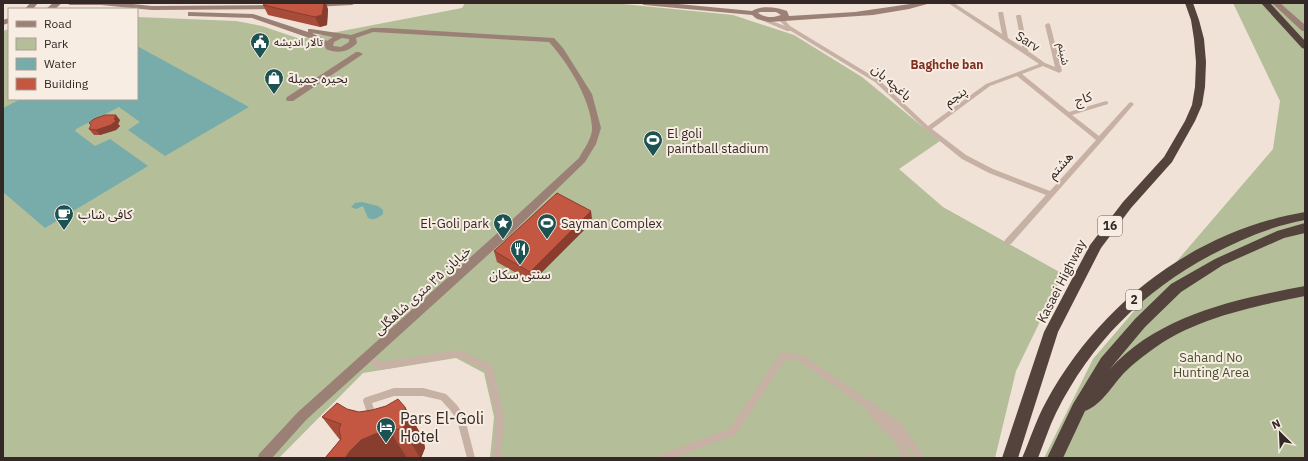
<svg xmlns="http://www.w3.org/2000/svg" width="1308" height="461" font-family="'IBM Plex Sans','Noto Sans Arabic',sans-serif">
<rect width="100%" height="100%" fill="#f0e2d7"/>
<g fill="#b4be98">
<polygon points="465,3 613,3 733,15 794,35 862,77 940,141 899,169 943,207 1063,274 1016,371 995,458 490,458 494,417 484,373 456,358 363,373 279,458 3,458 3,31 9,29 9,99 137,99 137,17 236,21 262,26 300,39 462,8"/>
<polygon points="1233,3 1305,3 1305,458 1044,458 1093,359 1273,149 1280,101"/>
</g>
<g fill="#77acaa">
<polygon points="137,46 249,107 165,156 128,130 140,122 119,107 76,129 75,131 95,146 110,139 148,166 45,228 3,192 3,108 21,99 137,99"/>
<path d="M362,202L378,206L383,210V214C378,218 374,221 368,218L363,206L356,209L351,207L355,203Z"/>
</g>
<g fill="none" stroke-linecap="round" stroke-linejoin="round">
<g fill="#c7b1a4" fill-rule="evenodd">
<path d="M948,3H954L1002,34L998,13L999,12H1003L1008,38L1022,47L1016,16L1017,15H1021L1028,51L1045,63L1055,67L1045,25L1048,23L1050,24L1062,71L1059,73L1057,72L1043,66L1022,74L1069,112L1106,101L1108,102V104L1072,115L1099,136L1129,103L1131,102L1134,104L1102,141L1011,244H1005L1004,242L1005,240L1046,195L989,173L962,159L926,130L875,82L791,31H787L754,17L755,16H759L785,26L778,19L781,17L783,18L790,26L879,80L928,126L986,84L1039,64ZM1017,76L1096,140L1050,191L993,169L966,155L932,129L990,86Z"/>
<polygon points="459,350 492,365 493,368 504,417 501,458 493,458 496,417 485,370 458,357 380,370 364,359 363,357 364,355 367,353 381,362"/>
<polygon points="783,352 803,355 901,423 925,458 916,458 904,442 910,458 902,458 896,443 870,416 869,413 870,411 798,360 785,360 735,435 674,458 658,458 659,455 729,429 780,354"/>
<polygon points="394,388 423,388 446,394 456,404 464,415 475,458 467,458 457,420 450,410 441,400 423,396 394,396 372,403 377,418 376,421 373,422 370,421 363,401 364,398"/>
<polygon points="872,454 876,455 877,458 868,458 869,455"/>
</g>
<g fill="#9b8075" fill-rule="evenodd">
<polygon points="30,3 38,3 33,9 25,9"/>
<polygon points="53,3 62,3 55,9 46,9"/>
<polygon points="66,3 123,3 152,6 277,5 281,7 277,9 152,10 101,5 70,5"/>
<polygon points="310,3 356,3 352,5 313,7 310,7"/>
<path d="M640,3H668L752,11C762,5 776,7 787,11L789,16L855,12L917,3H931L909,9L873,15L769,22L757,19L752,15L644,5ZM760,12H776L781,15C773,18 765,18 758,13Z"/>
<polygon points="1272,3 1280,3 1305,25 1305,31 1302,31"/>
<path d="M188,12L253,14L308,32V29H311L351,35L372,28H386L554,38L563,48L592,94L601,128L596,144L585,162L511,234L306,420L272,458H258L259,454L298,412L503,228L579,158C584,149 593,137 592,127C590,98 568,63 549,42L373,32L356,38L357,43C349,52 337,54 326,49L325,46L312,39L252,18L191,16H188ZM312,33L333,37L327,41ZM342,38L349,39V42L341,47L333,46L334,42Z"/>
<polygon points="9,18 9,23 3,25 3,20"/>
<polygon points="356,52 359,52 363,54 293,101 287,101 286,99 287,97"/>
</g>
<g fill="#54423c" fill-rule="evenodd">
<polygon points="1185,3 1193,3 1199,20 1204,39 1206,62 1205,87 1202,105 1195,121 1172,162 1131,208 1101,248 1058,332 1018,458 1002,458 1044,332 1090,245 1123,202 1164,157 1185,121 1192,105 1195,87 1196,62 1194,39 1191,20"/>
<polygon points="1261,3 1270,3 1305,41 1305,49 1302,48"/>
<path d="M1305,212V220C1272,226 1241,239 1211,255C1142,292 1091,343 1056,413C1049,427 1044,443 1038,458H1022C1030,440 1036,420 1046,402C1099,304 1194,231 1305,212Z"/>
<path d="M1305,223V233L1284,238L1223,265L1181,292L1145,327L1109,370C1158,315 1236,299 1305,286V296C1252,307 1193,318 1149,352C1141,358 1133,364 1125,372C1113,384 1102,405 1085,411L1063,458H1047L1073,404L1101,358L1135,319L1171,284L1215,259L1277,231Z"/>
</g>
</g>
<g fill="#a84b39">
<polygon points="263,5 328,9 327,25 320,27 268,15"/>
<polygon points="120,120 118,124 120,126 116,130 100,135 94,135 89,129"/>
<polygon points="591,211 592,222 532,282 497,262 494,251"/>
<polygon points="405,407 423,438 425,448 421,458 325,458 340,440 322,417 347,409 359,412"/>
</g>
<g fill="#883d2e">
<polygon points="324,3 326,3 328,9 327,25 320,27 315,17"/>
<polygon points="116,115 120,120 118,124 120,126 116,130 100,135 96,130 114,119"/>
<polygon points="591,211 592,222 532,282 530,272"/>
<polygon points="405,407 423,438 425,448 421,458 420,458 403,429"/>
<polygon points="389,430 407,458 345,458 350,451 361,440 375,434"/>
</g>
<g fill="#c35742" stroke="#883d2e">
<polygon points="266,3 324,3 322,15 315,17 263,5"/>
<polygon points="105,115 116,115 114,119 116,121 111,125 96,130 89,129 91,125 89,123 94,119"/>
<polygon points="557,193 591,211 530,272 494,251"/>
<polygon points="398,399 405,407 407,418 403,429 389,430 375,434 361,440 350,451 345,458 325,458 341,439 339,429 341,424 322,417 337,403 347,409 359,412 372,410 386,406"/>
</g>
<defs>
<symbol id="civic-pin" viewBox="-11 -11 22 30"><path d="M0 17L-7.5 6A9.5 9.5 0 1 1 7.5 6Z" fill="#1c5352" stroke="#f8ede3"/><path d="M-.6-6.5H3V-4.5H.6V-3L4-1V1h2V6H-6V1h2V-1L-.6-3ZM-1.2 2.5V6h2.4V2.5Z" fill="#fff"/></symbol>
<symbol id="shop-pin" viewBox="-11 -11 22 30"><path d="M0 17L-7.5 6A9.5 9.5 0 1 1 7.5 6Z" fill="#1c5352" stroke="#f8ede3"/><path d="M-5-2.5h2.3a2.7 3.5 0 0 1 5.4 0H5L5.5 6h-11ZM-1.5-2.5h3a1.5 2.3 0 0 0-3 0Z" fill="#fff"/></symbol>
<symbol id="stadium-pin" viewBox="-11 -11 22 30"><path d="M0 17L-7.5 6A9.5 9.5 0 1 1 7.5 6Z" fill="#1c5352" stroke="#f8ede3"/><path d="M0-5a6.5 5 0 1 0 0 10a6.5 5 0 1 0 0-10ZM-3.5-1.8h7v3.6h-7Z" fill="#fff"/></symbol>
<symbol id="cafe-pin" viewBox="-11 -11 22 30"><path d="M0 17L-7.5 6A9.5 9.5 0 1 1 7.5 6Z" fill="#1c5352" stroke="#f8ede3"/><path d="M-5.5-4.5H6V0H3Q3 3.5 0 3.5H-2.5Q-5.5 3.5-5.5 0ZM3-3.2v2h1.7v-2ZM-6 4.5H4V6H-6Z" fill="#fff"/></symbol>
<symbol id="sight-pin" viewBox="-11 -11 22 30"><path d="M0 17L-7.5 6A9.5 9.5 0 1 1 7.5 6Z" fill="#1c5352" stroke="#f8ede3"/><path d="M0-6L1.8-2.2L6-1.7L2.9 1.2L3.7 5.4L0 3.3L-3.7 5.4L-2.9 1.2L-6-1.7L-1.8-2.2Z" fill="#fff"/></symbol>
<symbol id="restaurant-pin" viewBox="-11 -11 22 30"><path d="M0 17L-7.5 6A9.5 9.5 0 1 1 7.5 6Z" fill="#1c5352" stroke="#f8ede3"/><path d="M-5-6h1v4h1v-4h1v4h1v-4h1v5L-1.5 .5V6h-2V.5L-5-1ZM5-6V6H3V1.5H1.5Q1.5-4 5-6Z" fill="#fff"/></symbol>
<symbol id="hotel-pin" viewBox="-11 -11 22 30"><path d="M0 17L-7.5 6A9.5 9.5 0 1 1 7.5 6Z" fill="#1c5352" stroke="#f8ede3"/><path d="M-6-4.5h1.5V1H6V5H4.5V3h-9V5H-6ZM-4 0a1.8 1.8 0 1 1 3.6 0ZM.5 0V-2.5h3Q6-2.5 6 0Z" fill="#fff"/></symbol>
</defs>
<g fill-rule="evenodd">
<use href="#civic-pin" x="249" y="31" width="22" height="30"/>
<use href="#shop-pin" x="263" y="67" width="22" height="30"/>
<use href="#stadium-pin" x="642" y="129" width="22" height="30"/>
<use href="#cafe-pin" x="53" y="203" width="22" height="30"/>
<use href="#sight-pin" x="492" y="212" width="22" height="30"/>
<use href="#stadium-pin" x="536" y="212" width="22" height="30"/>
<use href="#restaurant-pin" x="509" y="238" width="22" height="30"/>
<use href="#hotel-pin" x="375" y="416" width="22" height="30"/>
</g>
<g text-anchor="middle" stroke-width="4" stroke-linejoin="round" paint-order="stroke">
<g font-size="11" fill="#332825" stroke="#f8ede3" text-anchor="start">
<text x="274" y="46">تالار اندیشه</text>
</g>
<g font-size="11" fill="#332825" stroke="#f8ede3">
<text transform="translate(1064 54) rotate(79)" y="4">شبنم</text>
</g>
<g font-size="12" font-weight="bold" fill="#802f20" stroke="#f8ede3">
<text x="947" y="69">Baghche ban</text>
</g>
<g fill="#f8ede3" stroke="#6e635e" stroke-width="1">
<rect x="1098" y="216" width="24" height="20" rx="3"/>
<rect x="1126" y="290" width="16" height="20" rx="3"/>
</g>
<g font-size="12" font-weight="bold" fill="#332825">
<text x="1110" y="230">16</text>
<text x="1134" y="304">2</text>
</g>
<g font-size="13" fill="#332825" stroke="#f8ede3">
<text transform="translate(1028 41) rotate(33)" y="5">Sarv</text>
<text transform="translate(892 82) rotate(41)" y="5">باغچه بان</text>
<text transform="translate(955 96) rotate(-36)" y="5">پنجم</text>
<text transform="translate(1083 98) rotate(-17)" y="5">کاج</text>
<text transform="translate(1060 165) rotate(-48)" y="5">هشتم</text>
<text transform="translate(1061 281) rotate(-63)" y="5">Kasaei Highway</text>
<text transform="translate(422 290) rotate(-42)" y="5">خیابان ۳۵ متری شاهگلی</text>
</g>
<g font-size="13" fill="#332825" stroke="#f8ede3" text-anchor="start">
<text x="288" y="83">بحیره جمیلة</text>
<text x="667" y="138">El goli<tspan x="667" dy="15">paintball stadium</tspan></text>
<text x="78" y="219">کافی شاپ</text>
<text x="489" y="228" text-anchor="end">El-Goli park</text>
<text x="561" y="228">Sayman Complex</text>
<text x="520" y="279" text-anchor="middle">سنتی سکان</text>
</g>
<g font-size="13" fill="#45502a" stroke="#f8ede3">
<text x="1211" y="362">Sahand No<tspan x="1211" dy="15">Hunting Area</tspan></text>
</g>
<g font-size="16" fill="#332825" stroke="#f8ede3" text-anchor="start">
<text x="400" y="424">Pars El-Goli<tspan x="400" dy="18">Hotel</tspan></text>
</g>
</g>
<rect width="1308" height="461" fill="none" stroke="#332825" stroke-width="8"/>
<rect x="8" y="8" width="130" height="92" fill="#f8ede3" stroke="#a99e97"/>
<rect x="16" y="21" width="20" height="6" fill="#9b8075" stroke="#a99e97"/>
<text x="44" y="28" font-size="12" fill="#332825">Road</text>
<rect x="16" y="38" width="20" height="12" fill="#b4be98" stroke="#a99e97"/>
<text x="44" y="48" font-size="12" fill="#332825">Park</text>
<rect x="16" y="58" width="20" height="12" fill="#77acaa" stroke="#a99e97"/>
<text x="44" y="68" font-size="12" fill="#332825">Water</text>
<rect x="16" y="78" width="20" height="12" fill="#c35742" stroke="#a99e97"/>
<text x="44" y="88" font-size="12" fill="#332825">Building</text>
<g transform="translate(1280 433) rotate(336)" stroke="#f8ede3" stroke-width="3" paint-order="stroke">
<path d="M0-3L7 15L0 10L-7 15Z" fill="#332825"/>
<text y="-6" font-size="11" font-weight="bold" text-anchor="middle" fill="#332825">N</text>
</g>
</svg>
